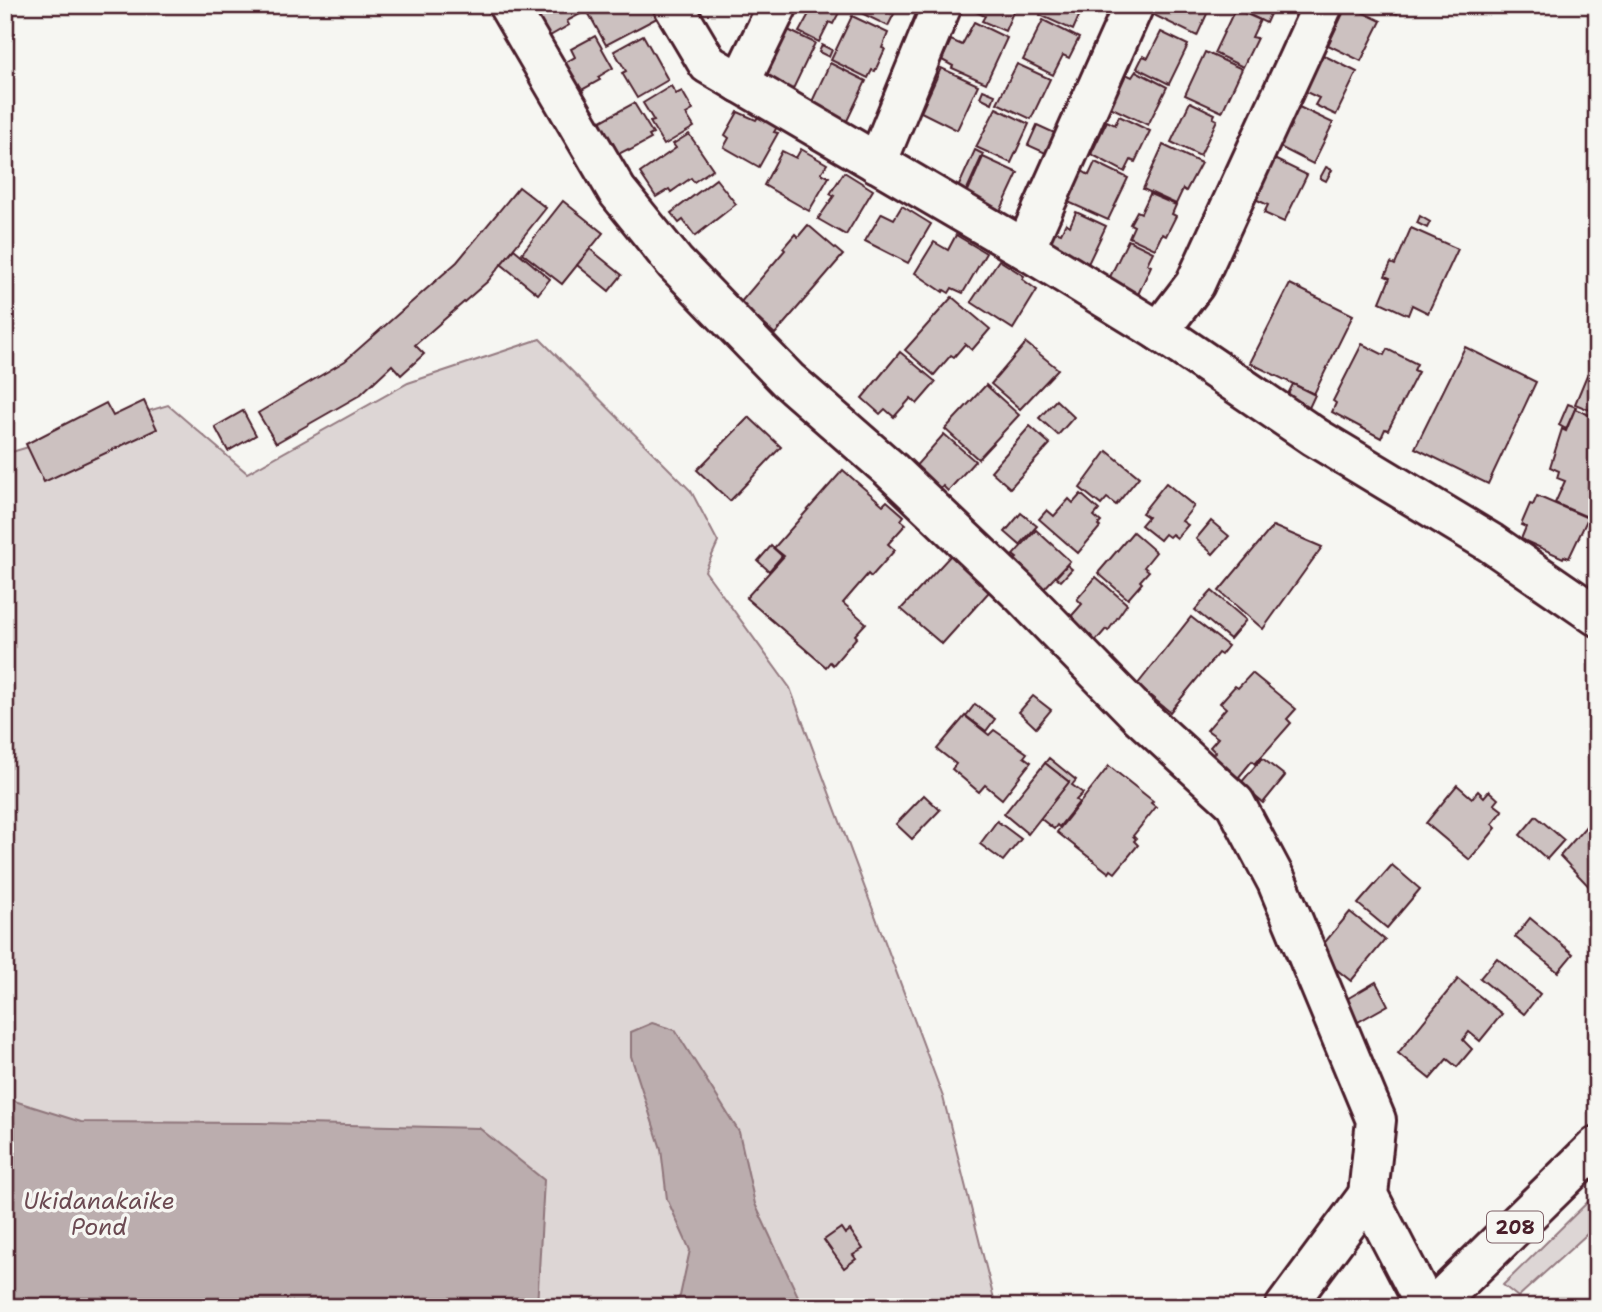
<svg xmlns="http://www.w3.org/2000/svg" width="1602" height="1312" font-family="'Shantell Sans',sans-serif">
<rect width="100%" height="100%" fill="#f6f6f2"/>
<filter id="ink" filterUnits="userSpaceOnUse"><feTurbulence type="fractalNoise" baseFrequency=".0143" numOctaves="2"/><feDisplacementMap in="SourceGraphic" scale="14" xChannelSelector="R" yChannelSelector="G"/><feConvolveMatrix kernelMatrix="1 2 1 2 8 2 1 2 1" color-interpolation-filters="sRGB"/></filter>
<g filter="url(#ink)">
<g fill="#ddd6d5" stroke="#947a80" stroke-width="2">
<polygon points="540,339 691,491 718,542 705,571 790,688 943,1097 996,1307 5,1307 5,454 168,405 247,473 408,383"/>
<polygon points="1597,1193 1597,1225 1518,1297 1503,1285"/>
</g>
<g fill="#bbadae" stroke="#8e747a" stroke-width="2">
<polygon points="652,1023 675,1030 739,1132 755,1204 803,1307 671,1307 680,1296 690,1250 667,1199 661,1149 631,1056 631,1032"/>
<polygon points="5,1098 81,1122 260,1123 479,1128 544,1180 537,1307 5,1307"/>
</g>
<g fill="#ccc1c0" stroke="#4a1f2b" stroke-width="2">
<polygon points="521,5 578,5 582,13 567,21 569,25 543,40"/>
<polygon points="584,5 651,5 657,18 606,45"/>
<polygon points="803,5 843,5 833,24 829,22 819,42 799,32 810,12 802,7"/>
<polygon points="858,5 902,5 900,10 897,8 888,26 855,10"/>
<polygon points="972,5 1016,5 1005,31 982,21 985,16 970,9"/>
<polygon points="1044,5 1084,5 1073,30 1040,15"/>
<polygon points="1159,5 1211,5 1197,36 1154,15"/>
<polygon points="1237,5 1274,5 1266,23 1236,8"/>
<polygon points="1347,5 1381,21 1361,61 1328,45"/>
<polygon points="1379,5 1401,5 1397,14"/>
<polygon points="1235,9 1260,20 1252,37 1257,38 1243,67 1214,53"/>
<polygon points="852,16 888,33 882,48 885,49 875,71 872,70 868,78 831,60"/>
<polygon points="1043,20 1079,38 1069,58 1063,55 1053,75 1023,60"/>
<polygon points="974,22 1007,38 986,83 952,68 953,66 942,60 951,40 962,45"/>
<polygon points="786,29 815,43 792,91 763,78"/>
<polygon points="1161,32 1188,45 1169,84 1137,68 1143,56 1148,58"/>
<polygon points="643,35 668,80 637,98 622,73 626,71 614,51"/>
<polygon points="595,36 613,68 598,77 600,80 580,91 556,68 575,57 571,49"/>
<polygon points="822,45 832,50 829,57 819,52"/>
<polygon points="1205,52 1242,69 1222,112 1185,95"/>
<polygon points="1321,54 1357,72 1336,115 1315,105 1319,98 1304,91"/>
<polygon points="830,63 866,81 845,125 809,108"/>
<polygon points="1017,64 1050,79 1031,119 997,103"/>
<polygon points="941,68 978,85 957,130 921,112"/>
<polygon points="1136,71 1167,87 1148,125 1110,107 1126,74 1132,77"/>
<polygon points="671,86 676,94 682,91 693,110 686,114 694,127 664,145 650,122 654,121 643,103"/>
<polygon points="983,90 995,95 992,103 980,97"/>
<polygon points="1190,102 1215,114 1213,118 1217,120 1200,156 1171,142"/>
<polygon points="634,103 653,134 649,136 651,139 629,151 628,149 611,158 592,126"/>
<polygon points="1297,106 1333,123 1313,164 1278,146 1287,128 1290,129 1292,125 1289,124"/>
<polygon points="996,108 1029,124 1011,163 976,147"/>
<polygon points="738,112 756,120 758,117 777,127 774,132 778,133 759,167 724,147 729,138 725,135"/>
<polygon points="1119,116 1150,131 1135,162 1131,160 1125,172 1091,154 1107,121 1115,125"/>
<polygon points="1037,125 1059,135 1050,155 1028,145"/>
<polygon points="689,134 713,169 694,182 691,178 671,192 669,189 656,197 640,173 676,148 673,144"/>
<polygon points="1163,145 1201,163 1186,191 1183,189 1176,204 1143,189"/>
<polygon points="801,149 827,164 821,173 829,177 809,211 764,185 782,151 796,158"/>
<polygon points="975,150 983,154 964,196 956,192"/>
<polygon points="983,157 1018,173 998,216 964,200"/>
<polygon points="1272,158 1307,175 1284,222 1264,213 1268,205 1253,198"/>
<polygon points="1095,162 1128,178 1108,220 1066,201 1082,171 1089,175"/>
<polygon points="1326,167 1332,170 1326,181 1320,178"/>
<polygon points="844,172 873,190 846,235 818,219 834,196 830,194"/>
<polygon points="716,179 736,204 695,236 683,220 679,223 671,213"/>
<polygon points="519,187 546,208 488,281 415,345 424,354 401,375 392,365 360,395 276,443 258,413 345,361 457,262"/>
<polygon points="1150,194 1176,205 1172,214 1176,216 1166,236 1162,234 1155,249 1129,237 1134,226 1130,224 1137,211 1141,213"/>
<polygon points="563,201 603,233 562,284 522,253"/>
<polygon points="902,206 931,224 908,263 865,241 882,213 894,219"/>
<polygon points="1076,212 1106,226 1086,268 1045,250 1055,231 1061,233 1066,223 1070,226"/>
<polygon points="1420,216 1430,222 1427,228 1417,223"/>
<polygon points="808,225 843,255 775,334 740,303 785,250 783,248 795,234 798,237"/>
<polygon points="1411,228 1458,249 1428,313 1412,305 1408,315 1380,302 1390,278 1385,276 1391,263 1395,265"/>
<polygon points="956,235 986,253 963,293 952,288 949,293 944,290 943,292 915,273 934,242 948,250"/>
<polygon points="1128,240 1153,252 1147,264 1151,266 1136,299 1106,285"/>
<polygon points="514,249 550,279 538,294 501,264"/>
<polygon points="590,249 622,275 609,291 577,265"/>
<polygon points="999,260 1024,276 1022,279 1037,290 1013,329 971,302"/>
<polygon points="1290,284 1353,315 1314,394 1250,363"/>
<polygon points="952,297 990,329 972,350 965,344 954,357 951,355 934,375 905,350"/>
<polygon points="1026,343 1058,369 1020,409 991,384"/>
<polygon points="1362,344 1384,355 1387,349 1417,364 1414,370 1418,372 1388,430 1385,429 1381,438 1332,412 1336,403 1333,401"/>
<polygon points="1465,347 1536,382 1488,484 1415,448"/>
<polygon points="900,352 936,382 917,404 911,398 894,417 885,409 880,414 862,398"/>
<polygon points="1587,375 1597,378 1597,413 1575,404"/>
<polygon points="1293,384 1315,395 1307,412 1285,400"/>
<polygon points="986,385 1019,415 978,459 945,429"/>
<polygon points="1056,400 1074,417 1058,435 1039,418"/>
<polygon points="144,401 157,429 44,482 26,444 106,403 113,416"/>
<polygon points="1568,404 1576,407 1566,429 1559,425"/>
<polygon points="1575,409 1597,418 1597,486 1594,494 1597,495 1597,515 1593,514 1592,519 1555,503 1565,481 1557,478 1559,471 1550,467 1562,429 1566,431"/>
<polygon points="243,411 256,435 228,451 215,427"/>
<polygon points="749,417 781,447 730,501 697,470"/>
<polygon points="1030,426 1050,444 1010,488 991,471"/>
<polygon points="944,434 975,461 948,491 943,486 931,501 912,470"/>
<polygon points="1107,451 1139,477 1116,505 1107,498 1101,505 1080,488"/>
<polygon points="843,470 883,505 887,501 904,516 901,520 906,524 888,544 895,550 871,577 868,574 843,603 866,623 855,635 857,637 833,665 830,662 826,667 746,598 784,556 774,548"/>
<polygon points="1166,483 1194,506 1182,521 1188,525 1177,538 1172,534 1169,537 1165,534 1160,540 1141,525 1148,517 1142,513"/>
<polygon points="1081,494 1099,510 1094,516 1101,522 1098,525 1100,527 1078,553 1039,519 1047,510 1054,516 1069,499 1073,503"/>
<polygon points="1537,496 1588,518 1569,558 1564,556 1563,558 1521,539 1526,527 1521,525 1530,504 1533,505"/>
<polygon points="1021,513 1037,526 1020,545 1005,532"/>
<polygon points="1211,521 1229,536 1213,554 1196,539"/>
<polygon points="1273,526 1322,547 1263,629 1219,591"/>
<polygon points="1036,530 1070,561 1041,592 1011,564 1017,558 1013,555"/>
<polygon points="1133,532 1156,552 1144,567 1149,571 1140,581 1142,583 1128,599 1098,573"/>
<polygon points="771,546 782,556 769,571 758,561"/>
<polygon points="951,555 998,582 942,644 901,609"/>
<polygon points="1067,565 1072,569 1061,581 1056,577"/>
<polygon points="1096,577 1127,604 1108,631 1106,629 1094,643 1068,620 1082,604 1077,599"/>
<polygon points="1212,591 1246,620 1230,639 1195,610"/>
<polygon points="1191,617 1228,646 1221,655 1218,653 1170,712 1137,685"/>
<polygon points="1252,673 1296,709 1287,719 1291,723 1255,764 1252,761 1238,778 1212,755 1215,752 1210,747 1218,738 1207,730 1226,708 1220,703 1235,686 1238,688"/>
<polygon points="1033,696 1051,710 1036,728 1019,712"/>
<polygon points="975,704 995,719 986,731 966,716"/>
<polygon points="965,716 989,735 994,730 1027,753 1024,757 1031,762 1002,799 985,785 979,792 952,769 956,764 937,749"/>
<polygon points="1049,758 1076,780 1072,785 1083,793 1076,800 1079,802 1059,827 1057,825 1054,829 1040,818 1069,782 1045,763"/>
<polygon points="1262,758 1285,776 1263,803 1240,784"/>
<polygon points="1045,763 1069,782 1028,834 1004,814"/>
<polygon points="1109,766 1153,801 1151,803 1156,807 1133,836 1136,839 1134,841 1138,845 1115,873 1111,870 1109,873 1057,832"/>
<polygon points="1457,785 1472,798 1478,791 1484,797 1489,791 1498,799 1494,804 1503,811 1492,824 1496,828 1470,860 1426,823"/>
<polygon points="924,795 940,810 912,839 896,824"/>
<polygon points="1536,816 1564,840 1547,859 1520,835"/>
<polygon points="1595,816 1597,818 1597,895 1560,856"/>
<polygon points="997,821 1021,839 1003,861 980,844"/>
<polygon points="1392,865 1420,889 1387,928 1358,904"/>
<polygon points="1350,912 1385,940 1351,981 1316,953"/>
<polygon points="1530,918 1573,954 1558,972 1515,937"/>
<polygon points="1497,958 1540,994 1524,1014 1480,978"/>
<polygon points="1458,979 1502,1014 1480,1041 1469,1032 1463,1040 1472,1049 1457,1067 1447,1059 1430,1079 1398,1053"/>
<polygon points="1376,982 1388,1005 1358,1022 1345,1000"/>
<polygon points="841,1228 845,1234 850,1230 863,1249 853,1255 856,1259 844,1268 824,1240"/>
</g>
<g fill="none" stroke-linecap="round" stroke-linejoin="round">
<defs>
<g id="minor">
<polyline points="508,5 617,191 675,263 788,380 891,470 1020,593 1140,716 1235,803 1277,882 1376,1120 1368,1195 1426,1307"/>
<polyline points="673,5 708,64 1025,249 1159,331"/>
<polyline points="1323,5 1195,284 1159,331 1315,437 1491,543 1597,616"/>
<polyline points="740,83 778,5"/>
<polyline points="877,163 942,5"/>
<polyline points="1025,249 1134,5"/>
<polyline points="1285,1307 1368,1195"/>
</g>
<polyline id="highway" points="1433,1307 1597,1146"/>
</defs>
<use href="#minor" stroke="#4a1f2b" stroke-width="44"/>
<use href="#highway" stroke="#4a1f2b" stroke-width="44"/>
<use href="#minor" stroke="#f6f6f2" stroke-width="38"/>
<use href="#highway" stroke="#f6f6f2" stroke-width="38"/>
</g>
</g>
<g text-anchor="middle" stroke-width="7" stroke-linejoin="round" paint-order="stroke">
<rect fill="#f6f6f2" stroke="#7e6067" stroke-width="2" x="1487" y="1211.5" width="56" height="31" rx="5"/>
<g font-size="19" font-weight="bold" fill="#4a1f2b">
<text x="1515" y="1234">208</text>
</g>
<g font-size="23" font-style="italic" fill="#6c4a52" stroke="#f6f6f2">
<text x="99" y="1209">Ukidanakaike<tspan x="99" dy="26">Pond</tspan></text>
</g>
</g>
<rect width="1602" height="1312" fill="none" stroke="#f6f6f2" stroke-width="28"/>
<rect x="14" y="14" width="1574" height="1284" fill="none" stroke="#4a1f2b" stroke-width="2.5" filter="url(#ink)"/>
</svg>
